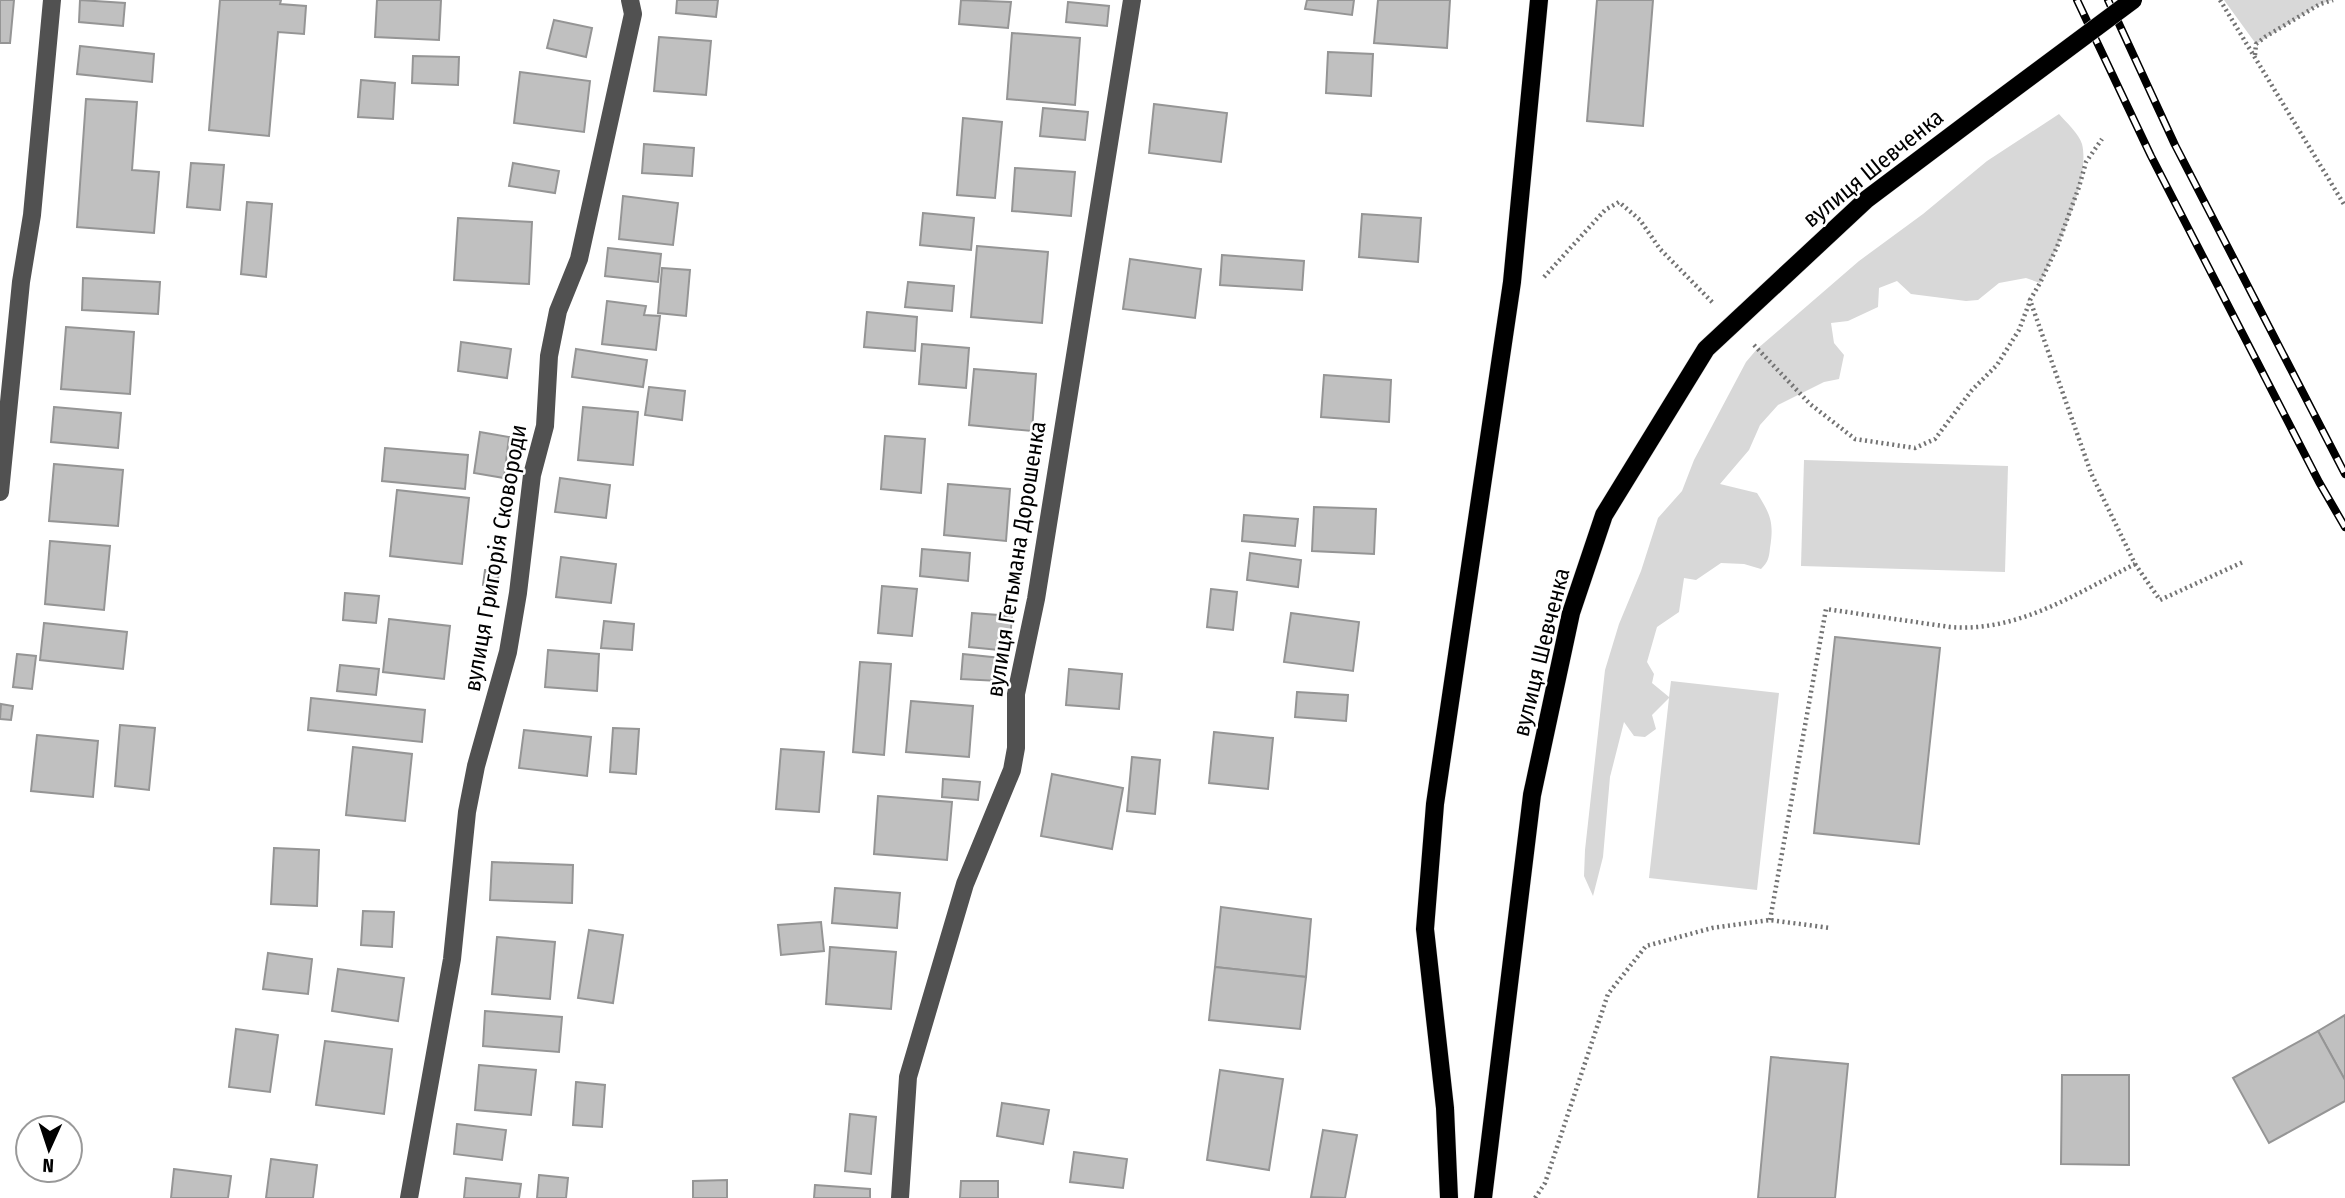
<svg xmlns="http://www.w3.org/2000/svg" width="2345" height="1198" font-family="'Fira Sans Condensed',sans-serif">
<rect width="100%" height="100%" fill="#fff"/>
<g fill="#d8d8d8">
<polygon points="2224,0 2333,0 2320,4 2256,44"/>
<path d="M2059,114C2066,122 2079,134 2082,144C2091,180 2056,250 2040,283L2026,278L1999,283L1978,300L1966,301L1911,294L1897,281L1879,288L1878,307L1848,321L1831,323L1834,343L1844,355L1839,379L1824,382L1778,405L1760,425L1749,450L1720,484L1757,493C1771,515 1774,523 1770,548C1769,558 1768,562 1761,569L1744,564L1721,563L1696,580L1684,578L1679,612L1657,627L1647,662L1654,674L1652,683L1669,697L1671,681L1779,693L1757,890L1649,878L1669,698L1652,715L1656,729L1645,737L1634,736L1624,722L1610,777L1603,857L1593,896L1584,876L1585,850L1605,670L1619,624L1641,571L1658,518L1682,491L1694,460L1746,362L1757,349L1859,261L1923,214L1987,161Z"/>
<polygon points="1804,460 2008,466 2005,572 1801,566"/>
</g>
<g fill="#c0c0c0" stroke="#959595" stroke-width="2">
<polygon points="0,0 14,0 10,43 0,43"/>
<polygon points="80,0 125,3 123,26 79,22"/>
<polygon points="220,0 281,0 280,4 306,6 304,34 278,32 269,136 209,130"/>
<polygon points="377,0 441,0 439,40 375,37"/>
<polygon points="677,0 718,0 716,17 676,13"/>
<polygon points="961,0 1011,2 1008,28 959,24"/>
<polygon points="1307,0 1354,0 1352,15 1305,9"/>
<polygon points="1378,0 1450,0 1447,48 1374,43"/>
<polygon points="1597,0 1653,0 1643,126 1587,121"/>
<polygon points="1068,2 1109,6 1107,26 1066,22"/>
<polygon points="554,20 592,28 586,57 547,48"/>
<polygon points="1012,33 1080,38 1075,105 1007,99"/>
<polygon points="659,37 711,41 706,95 654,91"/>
<polygon points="80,46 154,54 152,82 77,74"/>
<polygon points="1328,52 1373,54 1371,96 1326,93"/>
<polygon points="413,56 459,57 458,85 412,83"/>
<polygon points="520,72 590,81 584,132 514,123"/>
<polygon points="361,80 395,83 393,119 358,117"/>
<polygon points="86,99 137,102 132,170 159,172 154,233 77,227"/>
<polygon points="1154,104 1227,113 1221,162 1149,153"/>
<polygon points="1043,108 1088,112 1085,140 1040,136"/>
<polygon points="963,118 1002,122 995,198 957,195"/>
<polygon points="644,144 694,148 692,176 642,173"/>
<polygon points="191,163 224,165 220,210 187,207"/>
<polygon points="513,163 559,171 555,193 509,186"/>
<polygon points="1015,168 1075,172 1071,216 1012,211"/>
<polygon points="623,196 678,203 673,245 619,239"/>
<polygon points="247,202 272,204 266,277 241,274"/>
<polygon points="923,213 974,218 971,250 920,245"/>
<polygon points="1362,214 1421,218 1418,262 1359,257"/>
<polygon points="458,218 532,222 529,284 454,280"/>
<polygon points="977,246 1048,252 1042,323 971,317"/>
<polygon points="608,248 661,254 658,282 605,276"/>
<polygon points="1222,255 1304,261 1302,290 1220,285"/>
<polygon points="1130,259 1201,269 1195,318 1123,309"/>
<polygon points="662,268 690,270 686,316 658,313"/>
<polygon points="83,278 160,282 158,314 82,310"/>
<polygon points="908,282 954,286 952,311 905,307"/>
<polygon points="607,301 646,306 644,315 660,316 656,350 602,344"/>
<polygon points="867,312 917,317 915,351 864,347"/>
<polygon points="66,327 134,332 130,394 61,389"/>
<polygon points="461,342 511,349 507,378 458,371"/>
<polygon points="922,344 969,348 966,388 919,384"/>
<polygon points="576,349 647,360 643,387 572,377"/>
<polygon points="974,369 1036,374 1032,431 969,425"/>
<polygon points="1324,375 1391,380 1389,422 1321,417"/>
<polygon points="649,387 685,391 682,420 645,415"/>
<polygon points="54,407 121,413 118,448 51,442"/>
<polygon points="583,407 638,412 633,465 578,460"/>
<polygon points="480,432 509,437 504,478 474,473"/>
<polygon points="885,436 925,439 921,493 881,489"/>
<polygon points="385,448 468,455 465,489 382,481"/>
<polygon points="54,464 123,470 118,526 49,521"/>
<polygon points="560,478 610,485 606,518 555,512"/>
<polygon points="948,484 1010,489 1006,541 944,535"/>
<polygon points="397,490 469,498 462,564 390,556"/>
<polygon points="1314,507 1376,509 1374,554 1312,551"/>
<polygon points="1244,515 1298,519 1295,546 1242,541"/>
<polygon points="50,541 110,546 104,610 45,604"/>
<polygon points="922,549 970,553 968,581 920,576"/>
<polygon points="1250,553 1301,560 1298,587 1247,580"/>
<polygon points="561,557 616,564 611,603 556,597"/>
<polygon points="485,570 499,571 497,587 483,585"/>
<polygon points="882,586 917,589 912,636 878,633"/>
<polygon points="1211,589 1237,592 1233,630 1207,627"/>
<polygon points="345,593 379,596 376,623 343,620"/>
<polygon points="972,613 1012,616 1009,651 969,647"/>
<polygon points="1291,613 1359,622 1353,671 1284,662"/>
<polygon points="389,619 450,626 444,679 383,672"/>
<polygon points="604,621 634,624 632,650 601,648"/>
<polygon points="44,623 127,632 123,669 40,660"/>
<polygon points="1835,637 1940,648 1919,844 1814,833"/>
<polygon points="548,650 599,654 597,691 545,687"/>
<polygon points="17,654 36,656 32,689 13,687"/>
<polygon points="963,654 1001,658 999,681 961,679"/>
<polygon points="860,662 891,664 884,755 853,752"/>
<polygon points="340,665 379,669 376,695 337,691"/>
<polygon points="1069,669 1122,674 1119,709 1066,705"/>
<polygon points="1297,692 1348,695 1346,721 1295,717"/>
<polygon points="311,698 425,710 422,742 308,730"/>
<polygon points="911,701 973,706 969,757 906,752"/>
<polygon points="1,704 13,706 11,720 0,719"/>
<polygon points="120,725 155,728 149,790 115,786"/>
<polygon points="613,728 639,729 636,774 610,772"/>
<polygon points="524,730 591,737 587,776 519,768"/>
<polygon points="1214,732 1273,738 1268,789 1209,783"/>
<polygon points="37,735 98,741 93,797 31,791"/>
<polygon points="353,747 412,754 405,821 346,815"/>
<polygon points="781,749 824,752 819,812 776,809"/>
<polygon points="1132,757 1160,760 1155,814 1127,811"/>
<polygon points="1052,774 1123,788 1112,849 1041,836"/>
<polygon points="943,779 980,782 978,800 942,797"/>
<polygon points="878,796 952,802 947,860 874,854"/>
<polygon points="274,848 319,850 317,906 271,904"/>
<polygon points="492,862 573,865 572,903 490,900"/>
<polygon points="835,888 900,893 897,928 832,923"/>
<polygon points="1221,907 1311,919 1306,977 1215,967"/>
<polygon points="363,911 394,912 392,947 361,945"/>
<polygon points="821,922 824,951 781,955 778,925"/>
<polygon points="589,930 623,935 613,1003 578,998"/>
<polygon points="497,937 555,942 550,999 492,994"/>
<polygon points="830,947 896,952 891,1009 826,1004"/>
<polygon points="268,953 312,959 308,994 263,989"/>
<polygon points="1215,967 1306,977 1300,1029 1209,1020"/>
<polygon points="338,969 404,978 398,1021 332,1011"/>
<polygon points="485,1011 562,1017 559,1052 483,1046"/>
<polygon points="2345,1015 2345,1080 2318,1031"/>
<polygon points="236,1029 278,1035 270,1092 229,1087"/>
<polygon points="2318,1031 2345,1080 2345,1101 2269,1143 2233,1078"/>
<polygon points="325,1041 392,1049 384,1114 316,1105"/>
<polygon points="1771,1057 1848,1064 1835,1198 1758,1198"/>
<polygon points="479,1065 536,1070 531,1115 475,1110"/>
<polygon points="1220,1070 1283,1079 1269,1170 1207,1160"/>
<polygon points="2062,1075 2129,1075 2129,1165 2061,1164"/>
<polygon points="576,1082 605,1085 602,1127 573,1125"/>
<polygon points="1002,1103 1049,1110 1043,1144 997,1136"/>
<polygon points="850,1114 876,1117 871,1174 845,1171"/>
<polygon points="457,1124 506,1130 502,1160 454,1154"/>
<polygon points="1323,1130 1357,1135 1345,1198 1311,1197"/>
<polygon points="1074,1152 1127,1159 1123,1188 1070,1182"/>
<polygon points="271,1159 317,1165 313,1198 266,1198"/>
<polygon points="174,1169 231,1176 228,1198 171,1198"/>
<polygon points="539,1175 568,1178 566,1198 537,1198"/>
<polygon points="466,1178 521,1184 519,1198 464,1198"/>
<polygon points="727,1180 727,1198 693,1198 693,1181"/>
<polygon points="961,1181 998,1181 998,1198 960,1198"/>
<polygon points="815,1185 870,1189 870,1198 814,1198"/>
</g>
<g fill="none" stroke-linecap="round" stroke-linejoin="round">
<defs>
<g id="major">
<polyline points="1449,1198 1445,1108 1425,929 1435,804 1512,282 1539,0"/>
<polyline points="1483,1198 1532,795 1571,613 1604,515 1706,349 1867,199 1988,108"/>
</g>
</defs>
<use href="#major" stroke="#dbdbdb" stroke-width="19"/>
<g stroke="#737373" stroke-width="4.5" stroke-dasharray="2 3.5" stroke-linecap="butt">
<polyline points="2220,0 2345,206"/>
<polyline points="2255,55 2256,44 2265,37 2320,4 2333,0"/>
<polyline points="1544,277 1605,210 1619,202 1640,220 1660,249 1714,304"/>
<polyline points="1754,345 1810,404 1855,439 1915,448 1935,439 1972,390 1997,365 2019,330 2030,301"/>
<polyline points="2135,564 2160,600 2243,562"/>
<path d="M1770,920L1826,609L1950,627C2017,633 2077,593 2135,564L2091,473L2030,300L2040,283L2057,247L2079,187L2086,162L2102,139"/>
<polyline points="1535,1198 1545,1183 1608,994 1646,946 1712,928 1770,920 1830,928"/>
</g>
<g stroke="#515151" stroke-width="18">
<polyline points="0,492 21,282 32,215 52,0"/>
<polyline points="409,1198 452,959 467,812 476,766 508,652 518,593 532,475 545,426 549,356 558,311 579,259 633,14 630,0"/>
<polyline points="900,1198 908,1077 965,884 1012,770 1016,748 1016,694 1036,599 1132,0"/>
</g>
<use href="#major" stroke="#000" stroke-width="18"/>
<defs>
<g id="rail">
<polyline points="2077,0 2151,156 2319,482 2345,527"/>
<polyline points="2108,0 2175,145 2345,474"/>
</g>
</defs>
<use href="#rail" stroke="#000" stroke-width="8"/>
<use href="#rail" stroke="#fff" stroke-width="5" stroke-dasharray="16" stroke-linecap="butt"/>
<defs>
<polyline id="major-bridge" points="1988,108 2133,0"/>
</defs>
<use href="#major-bridge" stroke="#dbdbdb" stroke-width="19" stroke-linecap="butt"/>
<use href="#major-bridge" stroke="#000" stroke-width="18"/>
</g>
<g text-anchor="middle" stroke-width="5" stroke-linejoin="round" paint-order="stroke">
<g font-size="23" fill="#000" stroke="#fff">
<text transform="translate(1873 168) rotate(-39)" y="8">вулиця Шевченка</text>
<text transform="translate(495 558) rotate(-80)" y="8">вулиця Григорія Сковороди</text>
<text transform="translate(1016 559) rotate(-81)" y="8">вулиця Гетьмана Дорошенка</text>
<text transform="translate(1541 652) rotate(-76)" y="8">вулиця Шевченка</text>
</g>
</g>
<g transform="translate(49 1149) rotate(183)"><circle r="33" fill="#ffffff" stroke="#999999" stroke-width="2"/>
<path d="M0-5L12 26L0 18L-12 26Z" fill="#000000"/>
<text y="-10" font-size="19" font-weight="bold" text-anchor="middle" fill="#000000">N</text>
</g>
</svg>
